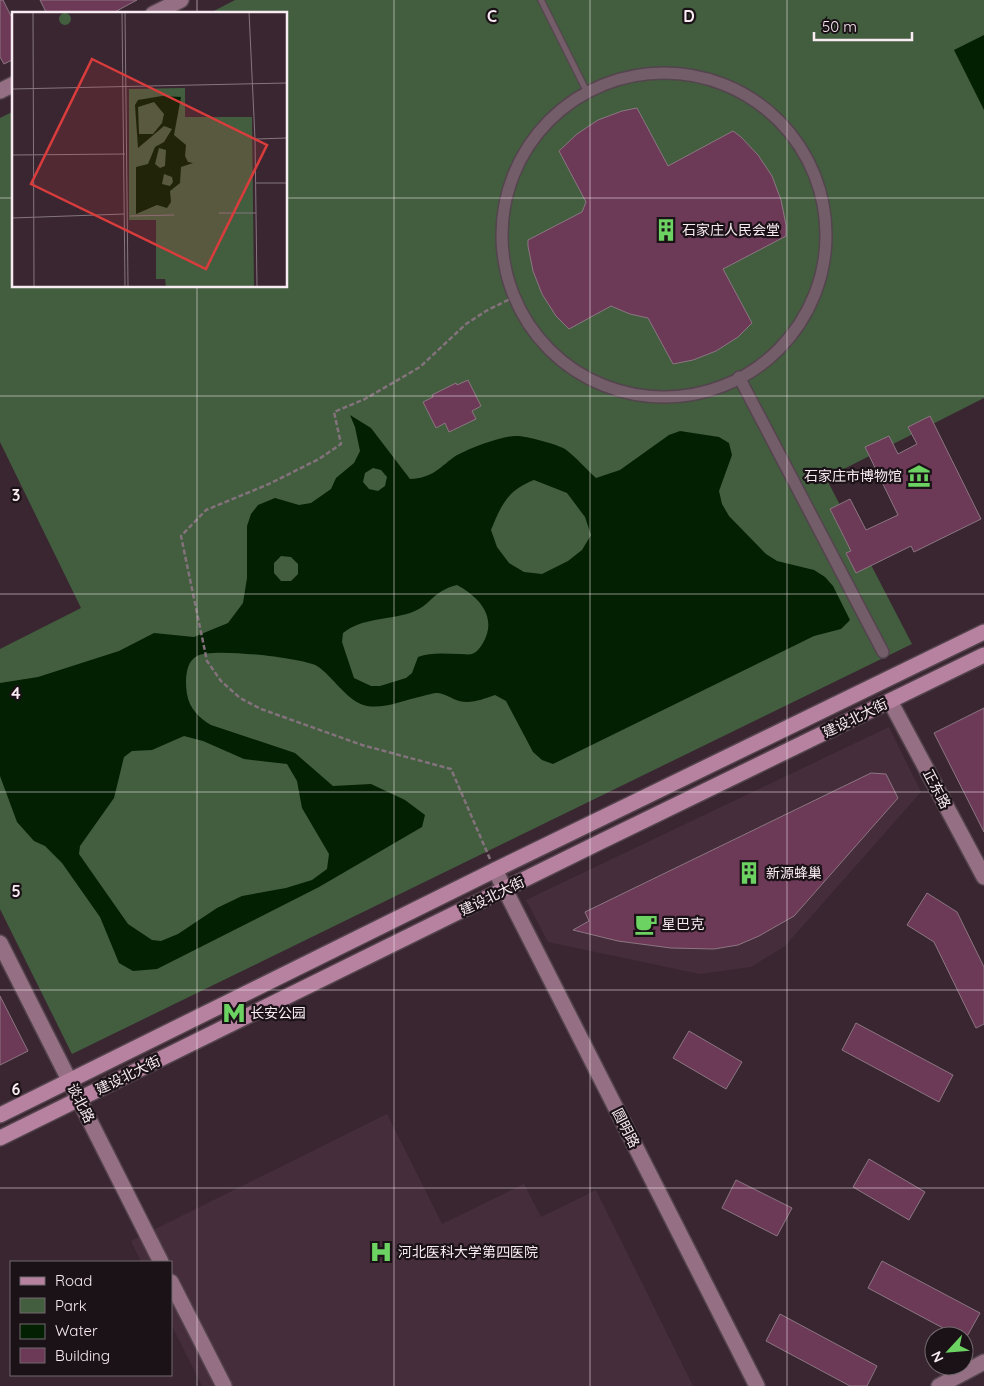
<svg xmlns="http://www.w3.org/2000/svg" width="984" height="1386" font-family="Quicksand,'Noto Sans SC',sans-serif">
<rect width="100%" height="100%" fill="#392631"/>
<g fill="#462d3b">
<polygon points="889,727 921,792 785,946 751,967 700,974 548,942 526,900"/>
<polygon points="387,1114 442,1224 524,1184 541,1217 596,1190 693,1386 202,1386 171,1324 171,1262 141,1262 131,1241"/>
</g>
<polygon fill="#425e3f" points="235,0 984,0 984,398 826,478 912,644 72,1054 0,909 0,649 81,608 0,442 0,118 14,111 14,286 286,286 286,14 208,14"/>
<g fill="#032002" fill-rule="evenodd">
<polygon points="984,35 984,110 954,50"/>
<path d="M350,415L371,428L410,479C432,478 438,469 454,457C467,449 501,436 516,436C527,436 556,444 565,449C576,457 586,469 596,478L620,470L669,435L680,431L719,437L729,443L732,455L719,491L722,504L729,516L766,554L777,561L814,570L825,577L833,586L850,620L841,629L814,636L553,764L542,760L533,752L506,701L495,695C483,699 472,704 459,701C452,699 444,693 437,693C433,693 427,695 423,696C405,700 384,709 367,706C347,702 333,676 317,666C302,658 211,647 197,656C185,662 185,682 187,694C189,708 200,719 211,725L295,753L333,786L371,784L405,800L425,815L422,827L319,887L157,969L133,971L119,963L100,917L62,863L45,846L34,841L17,822L0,776V683L38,677L119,651L154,633L194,637L228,623L243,603L247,578V526L251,514L258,505L275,498L299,505L311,503L331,489L336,478L354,463L360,451L355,427ZM373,468L381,470L387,477L385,486L378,491L369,489L363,482L365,473ZM534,480L567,493L585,517L591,535L582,550L568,561L542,574L524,572L509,563L497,547L491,530C501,505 508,490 534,480ZM281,556L291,557L298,564V574L291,581H281L274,573V563ZM457,585C479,597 498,617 483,643C480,648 477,652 472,654C469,655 464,654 460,654C446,654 431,652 418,657L412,673L406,678L380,686H371L354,678L342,642L343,633C362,618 387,620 410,613C426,608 431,597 442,591C447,588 452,586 457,585ZM184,736L203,741L244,759L287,764L297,781L302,808L329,854L327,869L312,880L286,888L242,896L217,908L178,934L161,941L152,940L128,924L79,854L80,846L114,798L124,757L132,751L152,750Z"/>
</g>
<g fill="#6c3957" stroke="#8c7682">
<polygon points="0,0 3,0 14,22 14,59 4,64 0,57"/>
<polygon points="40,0 137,0 111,14 47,14"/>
<polygon points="637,108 668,166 733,131 741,137 758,155 772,176 781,200 786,225 786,236 723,269 752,323 738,337 716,351 693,360 673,364 648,318 630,314 611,306 569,329 556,316 542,294 533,271 528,246 528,240 582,212 586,202 559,151 577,134 598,120 622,111"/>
<polygon points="468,380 481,406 472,411 476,419 449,432 445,423 436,428 423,402 433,397 432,395 456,383 457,385"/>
<polygon points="930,416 981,519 914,552 911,546 856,573 846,553 851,551 830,509 850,499 866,530 898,515 865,447 889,436 898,454 917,444 908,427"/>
<polygon points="984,708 984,832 934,733"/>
<polygon points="871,773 886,774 898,798 794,916 759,936 738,945 714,949 671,948 618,941 573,930 589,921 585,912"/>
<polygon points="927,893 957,912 984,967 984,1024 976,1028 934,942 907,925"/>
<polygon points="0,996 28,1051 0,1065"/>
<polygon points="856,1023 953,1075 939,1102 842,1050"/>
<polygon points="689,1031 742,1062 726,1089 673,1058"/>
<polygon points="869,1159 925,1192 909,1220 853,1187"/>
<polygon points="736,1180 792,1208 777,1236 722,1208"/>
<polygon points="882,1261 980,1313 965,1340 964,1336 958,1336 868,1288"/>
<polygon points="780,1314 877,1366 867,1386 850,1386 766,1341"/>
</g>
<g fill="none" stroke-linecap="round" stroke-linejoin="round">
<defs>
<polyline id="lane" points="541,0 587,92"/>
<g id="street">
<circle cx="664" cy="235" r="162"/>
<polyline points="739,377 883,652"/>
</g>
<g id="secondary">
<polyline points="153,14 181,0"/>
<polyline points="0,91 14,84"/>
<polyline points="890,701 984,877"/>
<polyline points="495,870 757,1386"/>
<polyline points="0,943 161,1262"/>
<polyline points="171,1282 224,1386"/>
<polyline points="939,1386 984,1362"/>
</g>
<g id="primary">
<polyline points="0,1115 495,870 984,632"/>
<polyline points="0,1138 600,842 984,655"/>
</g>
</defs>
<use href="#lane" stroke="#54444d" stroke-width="8"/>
<use href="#street" stroke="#54444d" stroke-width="14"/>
<use href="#secondary" stroke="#54444d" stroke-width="18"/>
<use href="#primary" stroke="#54444d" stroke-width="18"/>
<polyline stroke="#83727b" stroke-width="2.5" stroke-dasharray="5 2.5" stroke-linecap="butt" points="490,859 451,769 362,745 261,709 240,698 221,681 207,661 181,536 206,510 269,484 319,459 341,444 334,412 365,399 420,367 466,324 486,311 516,296"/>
<use href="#lane" stroke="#735d69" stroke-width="5.5"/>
<use href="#street" stroke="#735d69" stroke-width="11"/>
<use href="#secondary" stroke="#957084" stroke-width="15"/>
<use href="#primary" stroke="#b682a0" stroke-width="15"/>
</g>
<path fill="none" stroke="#f8ebf1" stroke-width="1" stroke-opacity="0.55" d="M197,0V14M394,0V1386M590,0V1386M787,0V1386M0,198H14M286,198H984M197,286V1386M0,396H984M0,594H984M0,792H984M0,990H984M0,1188H984"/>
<defs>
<symbol id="building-bare" viewBox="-9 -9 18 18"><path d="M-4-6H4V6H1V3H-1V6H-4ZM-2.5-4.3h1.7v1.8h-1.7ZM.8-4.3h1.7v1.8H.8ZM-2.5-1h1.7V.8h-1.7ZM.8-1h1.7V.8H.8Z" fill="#6cd362" stroke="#1b1217" stroke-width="2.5" paint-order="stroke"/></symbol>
<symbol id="museum-bare" viewBox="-9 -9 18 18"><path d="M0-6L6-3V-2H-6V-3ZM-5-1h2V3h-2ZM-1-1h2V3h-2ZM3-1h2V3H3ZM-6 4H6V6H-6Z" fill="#6cd362" stroke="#1b1217" stroke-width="2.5" paint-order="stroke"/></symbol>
<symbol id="cafe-bare" viewBox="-9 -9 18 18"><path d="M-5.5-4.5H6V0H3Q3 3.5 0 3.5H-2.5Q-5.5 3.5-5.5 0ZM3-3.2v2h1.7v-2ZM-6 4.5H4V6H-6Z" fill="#6cd362" stroke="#1b1217" stroke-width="2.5" paint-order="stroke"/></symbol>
<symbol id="metro-bare" viewBox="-9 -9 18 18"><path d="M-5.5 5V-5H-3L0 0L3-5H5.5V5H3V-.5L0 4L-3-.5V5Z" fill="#6cd362" stroke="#1b1217" stroke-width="2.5" paint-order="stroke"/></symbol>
<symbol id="hospital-bare" viewBox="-9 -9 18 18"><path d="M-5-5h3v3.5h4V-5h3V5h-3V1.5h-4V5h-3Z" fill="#6cd362" stroke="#1b1217" stroke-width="2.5" paint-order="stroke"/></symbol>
</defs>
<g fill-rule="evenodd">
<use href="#building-bare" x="650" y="214" width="32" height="32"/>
<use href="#museum-bare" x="903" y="460" width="32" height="32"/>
<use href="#building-bare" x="733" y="857" width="32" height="32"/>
<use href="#cafe-bare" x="630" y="908" width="32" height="32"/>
<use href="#metro-bare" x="218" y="997" width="32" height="32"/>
<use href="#hospital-bare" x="365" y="1236" width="32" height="32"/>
</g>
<g text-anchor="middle" stroke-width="4.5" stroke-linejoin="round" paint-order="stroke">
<g font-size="14" fill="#f8ebf1" stroke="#1b1217" text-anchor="start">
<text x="682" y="235">石家庄人民会堂</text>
<text x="902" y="481" text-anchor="end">石家庄市博物馆</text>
<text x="766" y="878">新源蜂巢</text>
<text x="662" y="929">星巴克</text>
<text x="250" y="1018">长安公园</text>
<text x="398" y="1257">河北医科大学第四医院</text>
</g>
<g font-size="14" fill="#f8ebf1" stroke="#1b1217">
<text transform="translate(855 718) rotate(-26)" y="5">建设北大街</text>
<text transform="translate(937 789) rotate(62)" y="5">正东路</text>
<text transform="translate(492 896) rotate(-26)" y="5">建设北大街</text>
<text transform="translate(128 1075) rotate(-26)" y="5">建设北大街</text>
<text transform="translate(81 1103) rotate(63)" y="5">谈北路</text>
<text transform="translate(626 1128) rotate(63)" y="5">圆明路</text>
</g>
</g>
<g transform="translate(12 12)">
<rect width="275" height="275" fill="#392631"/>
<path d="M47 7a6 6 0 1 1 12 0a6 6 0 1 1-12 0ZM173,76V105H240L242,275H154L153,267H144V208H117V77Z" fill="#425e3f"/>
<path d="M150,84L169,85L162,123L174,133L173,144L176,150L181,151L169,155L168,171L158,179L159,190L155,196L145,193L124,202V155L136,152L143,135L152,130L160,117L152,114L126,136L123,93L126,88ZM142,90L152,102L150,111L141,122H127L126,95ZM147,136L154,138L153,154L148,156L143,152ZM152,162L160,165L161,170L158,174L150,172Z" fill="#032002" fill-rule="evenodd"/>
<path fill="none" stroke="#85757e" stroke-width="1" d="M21,0L22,275M110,0L113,275M113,0L116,275M237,0L243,127L245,275M0,77L275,71M244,127L275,126M0,143L113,142M244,171H275M207,201H244M118,204L162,203M0,206L112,202"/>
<path fill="#d93c3c" fill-opacity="0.15" stroke="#d93c3c" stroke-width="2.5" d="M80,47L255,133L194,257L19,172Z"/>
<rect width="275" height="275" fill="none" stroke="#f8ebf1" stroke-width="2.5"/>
</g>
<g font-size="16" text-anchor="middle" font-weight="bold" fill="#f8ebf1" stroke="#1b1217" stroke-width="4.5" stroke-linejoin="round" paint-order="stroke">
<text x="492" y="22">C</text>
<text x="689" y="22">D</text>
<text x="16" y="501">3</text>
<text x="16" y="699">4</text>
<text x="16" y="897">5</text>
<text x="16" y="1095">6</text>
</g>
<rect x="10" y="1261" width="162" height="115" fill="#1b1217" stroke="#73696e"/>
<rect x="20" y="1277" width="25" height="8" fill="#b682a0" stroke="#73696e"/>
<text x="55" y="1286" font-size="15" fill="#f8ebf1">Road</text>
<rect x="20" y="1298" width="25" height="15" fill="#425e3f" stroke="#73696e"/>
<text x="55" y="1311" font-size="15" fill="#f8ebf1">Park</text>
<rect x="20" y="1324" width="25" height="15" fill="#032002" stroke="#73696e"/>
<text x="55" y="1336" font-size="15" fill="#f8ebf1">Water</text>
<rect x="20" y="1348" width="25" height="15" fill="#6c3957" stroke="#73696e"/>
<text x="55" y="1361" font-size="15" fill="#f8ebf1">Building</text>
<g transform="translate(949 1351) rotate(244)"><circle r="24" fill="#1b1217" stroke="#73696e"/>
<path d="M0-4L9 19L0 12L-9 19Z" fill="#6cd362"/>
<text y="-8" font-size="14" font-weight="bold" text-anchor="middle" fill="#f8ebf1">N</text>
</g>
<path d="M814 32v8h98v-8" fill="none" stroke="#f8ebf1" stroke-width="2.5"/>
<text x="822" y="32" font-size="15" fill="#f8ebf1" stroke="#1b1217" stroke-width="4" paint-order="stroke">50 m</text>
</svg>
